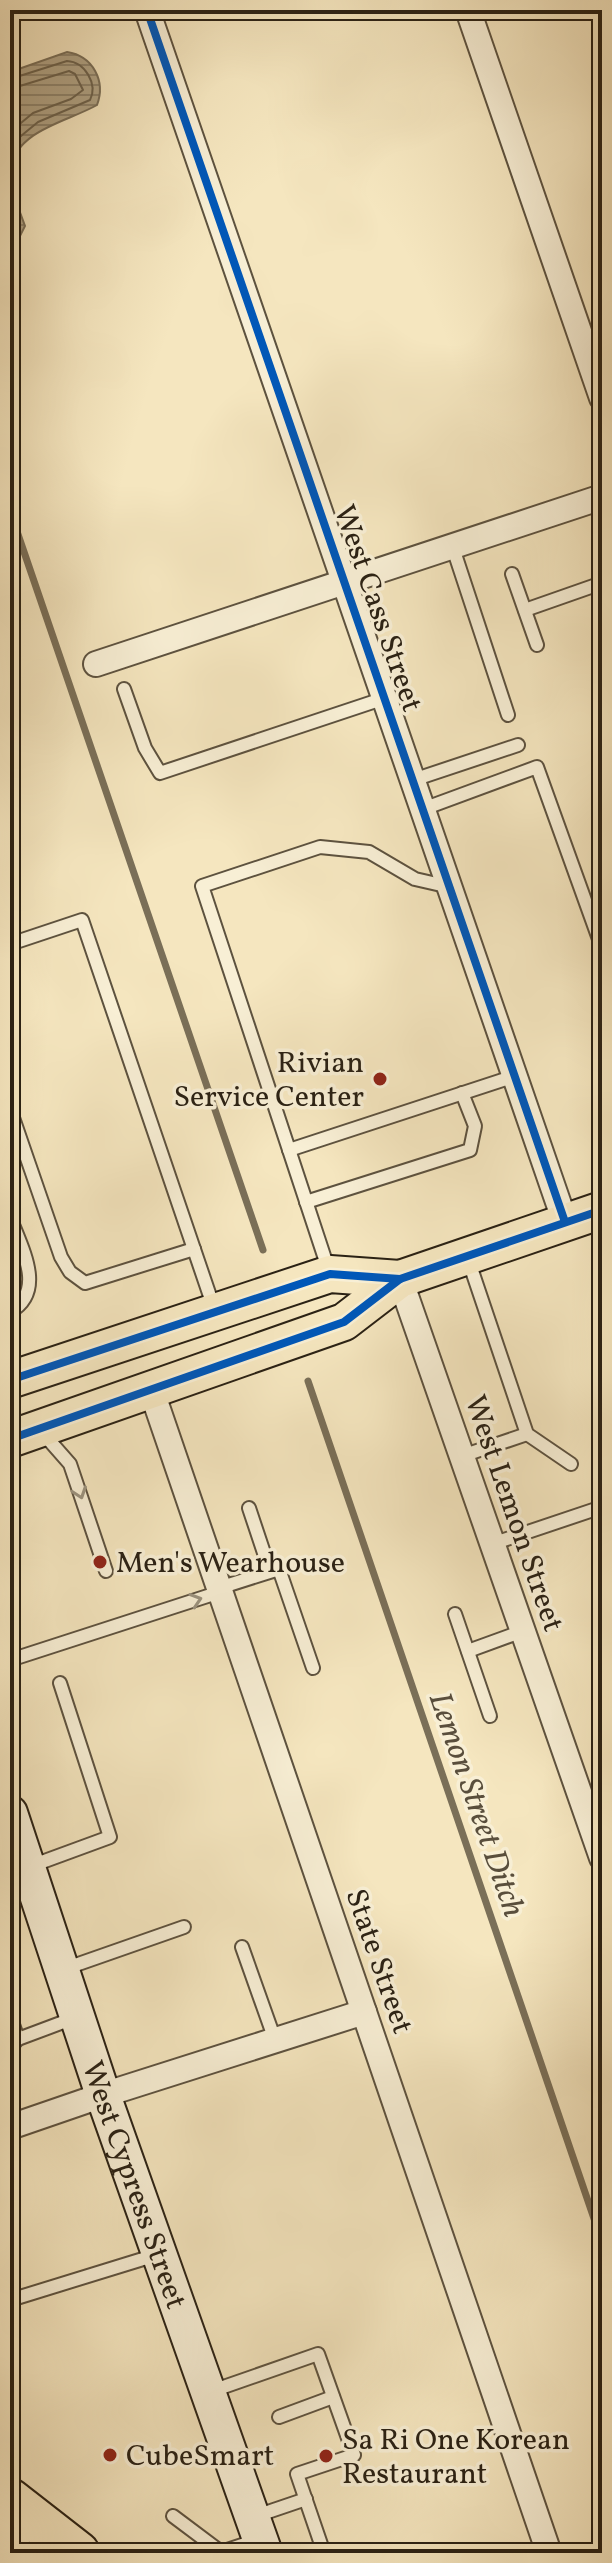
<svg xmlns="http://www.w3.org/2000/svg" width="612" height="2563" font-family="Vollkorn,serif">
<defs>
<pattern id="water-rules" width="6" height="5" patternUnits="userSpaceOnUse" patternTransform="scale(2)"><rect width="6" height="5" fill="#b0a385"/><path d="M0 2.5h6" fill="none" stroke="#8f846c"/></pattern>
</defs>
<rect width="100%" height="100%" fill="#f5e6bf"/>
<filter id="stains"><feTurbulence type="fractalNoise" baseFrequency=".0025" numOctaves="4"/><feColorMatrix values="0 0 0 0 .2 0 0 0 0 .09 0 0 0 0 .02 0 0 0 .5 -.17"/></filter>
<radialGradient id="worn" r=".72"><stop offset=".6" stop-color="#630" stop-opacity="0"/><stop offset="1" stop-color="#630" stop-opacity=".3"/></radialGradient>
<g fill="url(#water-rules)" stroke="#7a6f58" stroke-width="2">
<path d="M67,52C93,56 106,81 97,105C67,122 19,129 10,168V72Z"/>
<polygon points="10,174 14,196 25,226 19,238 10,248"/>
</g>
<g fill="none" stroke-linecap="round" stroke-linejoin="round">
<g stroke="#6d624c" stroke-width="2">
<path d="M10,79L67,61C85,62 98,84 90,100L38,122L10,145"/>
<polyline points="10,89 69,71 75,74 83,90 71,99 33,113 10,132"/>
</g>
<g stroke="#7a6f58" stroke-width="7">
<polyline points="10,511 263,1250"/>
<polyline points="308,1381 602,2242"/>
</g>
<defs>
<g id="lane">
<polyline points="452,545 508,715"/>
<polyline points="512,574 537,645"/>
<polyline points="525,610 602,583"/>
<polyline points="124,689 145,748 160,773 385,698"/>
<polyline points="413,780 518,745"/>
<polyline points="423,809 537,767 600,942"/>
<polyline points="10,944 82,920 214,1308"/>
<polyline points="10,1109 61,1257 70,1272 85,1283 194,1249"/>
<polyline points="289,1150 515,1076"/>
<polyline points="306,1202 470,1150 475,1126 462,1093"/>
<path d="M10,1217C21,1247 47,1291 10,1312"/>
<polyline points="468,1259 527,1434 571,1464"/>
<polyline points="329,1271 202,886 320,847 369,852 415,879 450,887"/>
<polyline points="41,1431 70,1464 106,1571"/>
<polyline points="462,1456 527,1434"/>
<polyline points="249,1508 270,1571"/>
<polyline points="492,1544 602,1507"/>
<polyline points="219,1588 279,1569 313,1668"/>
<polyline points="455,1614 490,1716"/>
<polyline points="468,1651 523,1631"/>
<polyline points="10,1660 220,1592"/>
<polyline points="31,1866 110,1837 60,1683"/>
<polyline points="242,1947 275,2040"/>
<polyline points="64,1969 184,1927"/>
<polyline points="10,2016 18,2039"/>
<polyline points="10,2048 18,2039 74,2018"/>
<polyline points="10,2300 156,2255"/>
<polyline points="209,2392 318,2354 354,2455 297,2474 324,2553"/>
<polyline points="279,2417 333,2397"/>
<polyline points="173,2516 221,2552 257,2540"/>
<polyline points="256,2516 306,2499"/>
</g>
<g id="street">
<polyline points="147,10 565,1222"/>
<polyline points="468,10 602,398"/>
<polyline points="96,664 602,497"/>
<polyline points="400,1279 602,1858"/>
<polyline points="151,1389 549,2553"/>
<polyline points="10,2127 103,2095 364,2012"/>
</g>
<g id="secondary">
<path id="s1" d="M10,1813L103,2095L265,2553"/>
</g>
<g id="primary">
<polyline points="10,1380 330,1274 400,1279"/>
<polyline points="10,1439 344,1322 400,1279 602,1210"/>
</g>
<g id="highway">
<polyline points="10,2500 78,2553"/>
<polyline points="10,2551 12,2553"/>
</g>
</defs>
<use href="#lane" stroke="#5d523f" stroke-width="16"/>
<use href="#street" stroke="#5d523f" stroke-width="28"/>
<use href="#secondary" stroke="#2a2114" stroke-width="38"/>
<use href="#primary" stroke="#2a2114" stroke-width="40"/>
<use href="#highway" stroke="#2a2114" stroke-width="46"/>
<use href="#lane" stroke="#f8efd5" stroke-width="12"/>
<use href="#street" stroke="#f8efd5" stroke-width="24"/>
<use href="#secondary" stroke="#f8efd5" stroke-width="34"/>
<use href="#primary" stroke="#f5e6bf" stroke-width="36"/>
<use href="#highway" stroke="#f5e6bf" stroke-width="42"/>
<defs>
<g id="cycleway">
<polyline points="147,10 565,1222"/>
<polyline points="10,1380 330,1274 400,1279"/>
<polyline points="10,1439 344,1322 400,1279 602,1210"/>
</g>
</defs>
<use href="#cycleway" stroke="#f8efd5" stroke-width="13"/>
<use href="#cycleway" stroke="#0057b8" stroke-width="8"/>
</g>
<defs><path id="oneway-chevron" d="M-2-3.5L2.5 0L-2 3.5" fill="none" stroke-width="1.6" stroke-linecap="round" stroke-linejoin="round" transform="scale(2)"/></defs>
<g stroke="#9b927e">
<use href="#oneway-chevron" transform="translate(80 1493) rotate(71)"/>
<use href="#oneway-chevron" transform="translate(196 1600) rotate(-18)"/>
</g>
<g fill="#8f2418" stroke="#f8efd5" stroke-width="3">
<circle cx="380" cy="1079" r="8"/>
<circle cx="100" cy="1562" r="8"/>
<circle cx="110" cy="2455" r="8"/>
<circle cx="326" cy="2456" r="8"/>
</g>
<g text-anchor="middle" stroke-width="7" stroke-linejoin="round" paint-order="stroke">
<g font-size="30" fill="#2a2114" stroke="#f8efd5">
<text transform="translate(379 608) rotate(71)" y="10">West Cass Street</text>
<text transform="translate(515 1513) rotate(71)" y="10">West Lemon Street</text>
<text transform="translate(380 1961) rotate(71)" y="10">State Street</text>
<text dy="10" stroke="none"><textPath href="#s1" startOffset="392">West Cypress Street</textPath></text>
</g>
<g font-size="30" fill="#2a2114" stroke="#f8efd5" text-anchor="start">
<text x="364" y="1072" text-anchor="end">Rivian<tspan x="364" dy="34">Service Center</tspan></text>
<text x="116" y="1572">Men's Wearhouse</text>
<text x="342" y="2449">Sa Ri One Korean<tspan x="342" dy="34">Restaurant</tspan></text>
<text x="126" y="2465">CubeSmart</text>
</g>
<g font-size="32" font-style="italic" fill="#594e3c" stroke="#f8efd5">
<text transform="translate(478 1804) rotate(71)" y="11">Lemon Street Ditch</text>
</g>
</g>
<rect width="612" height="2563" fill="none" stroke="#f5e6bf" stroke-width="40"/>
<rect x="12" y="12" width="588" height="2539" fill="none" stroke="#2a2114" stroke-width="4"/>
<rect x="20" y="20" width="572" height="2523" fill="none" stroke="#2a2114" stroke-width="2"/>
<rect width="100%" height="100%" filter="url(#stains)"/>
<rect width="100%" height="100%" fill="url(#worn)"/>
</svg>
